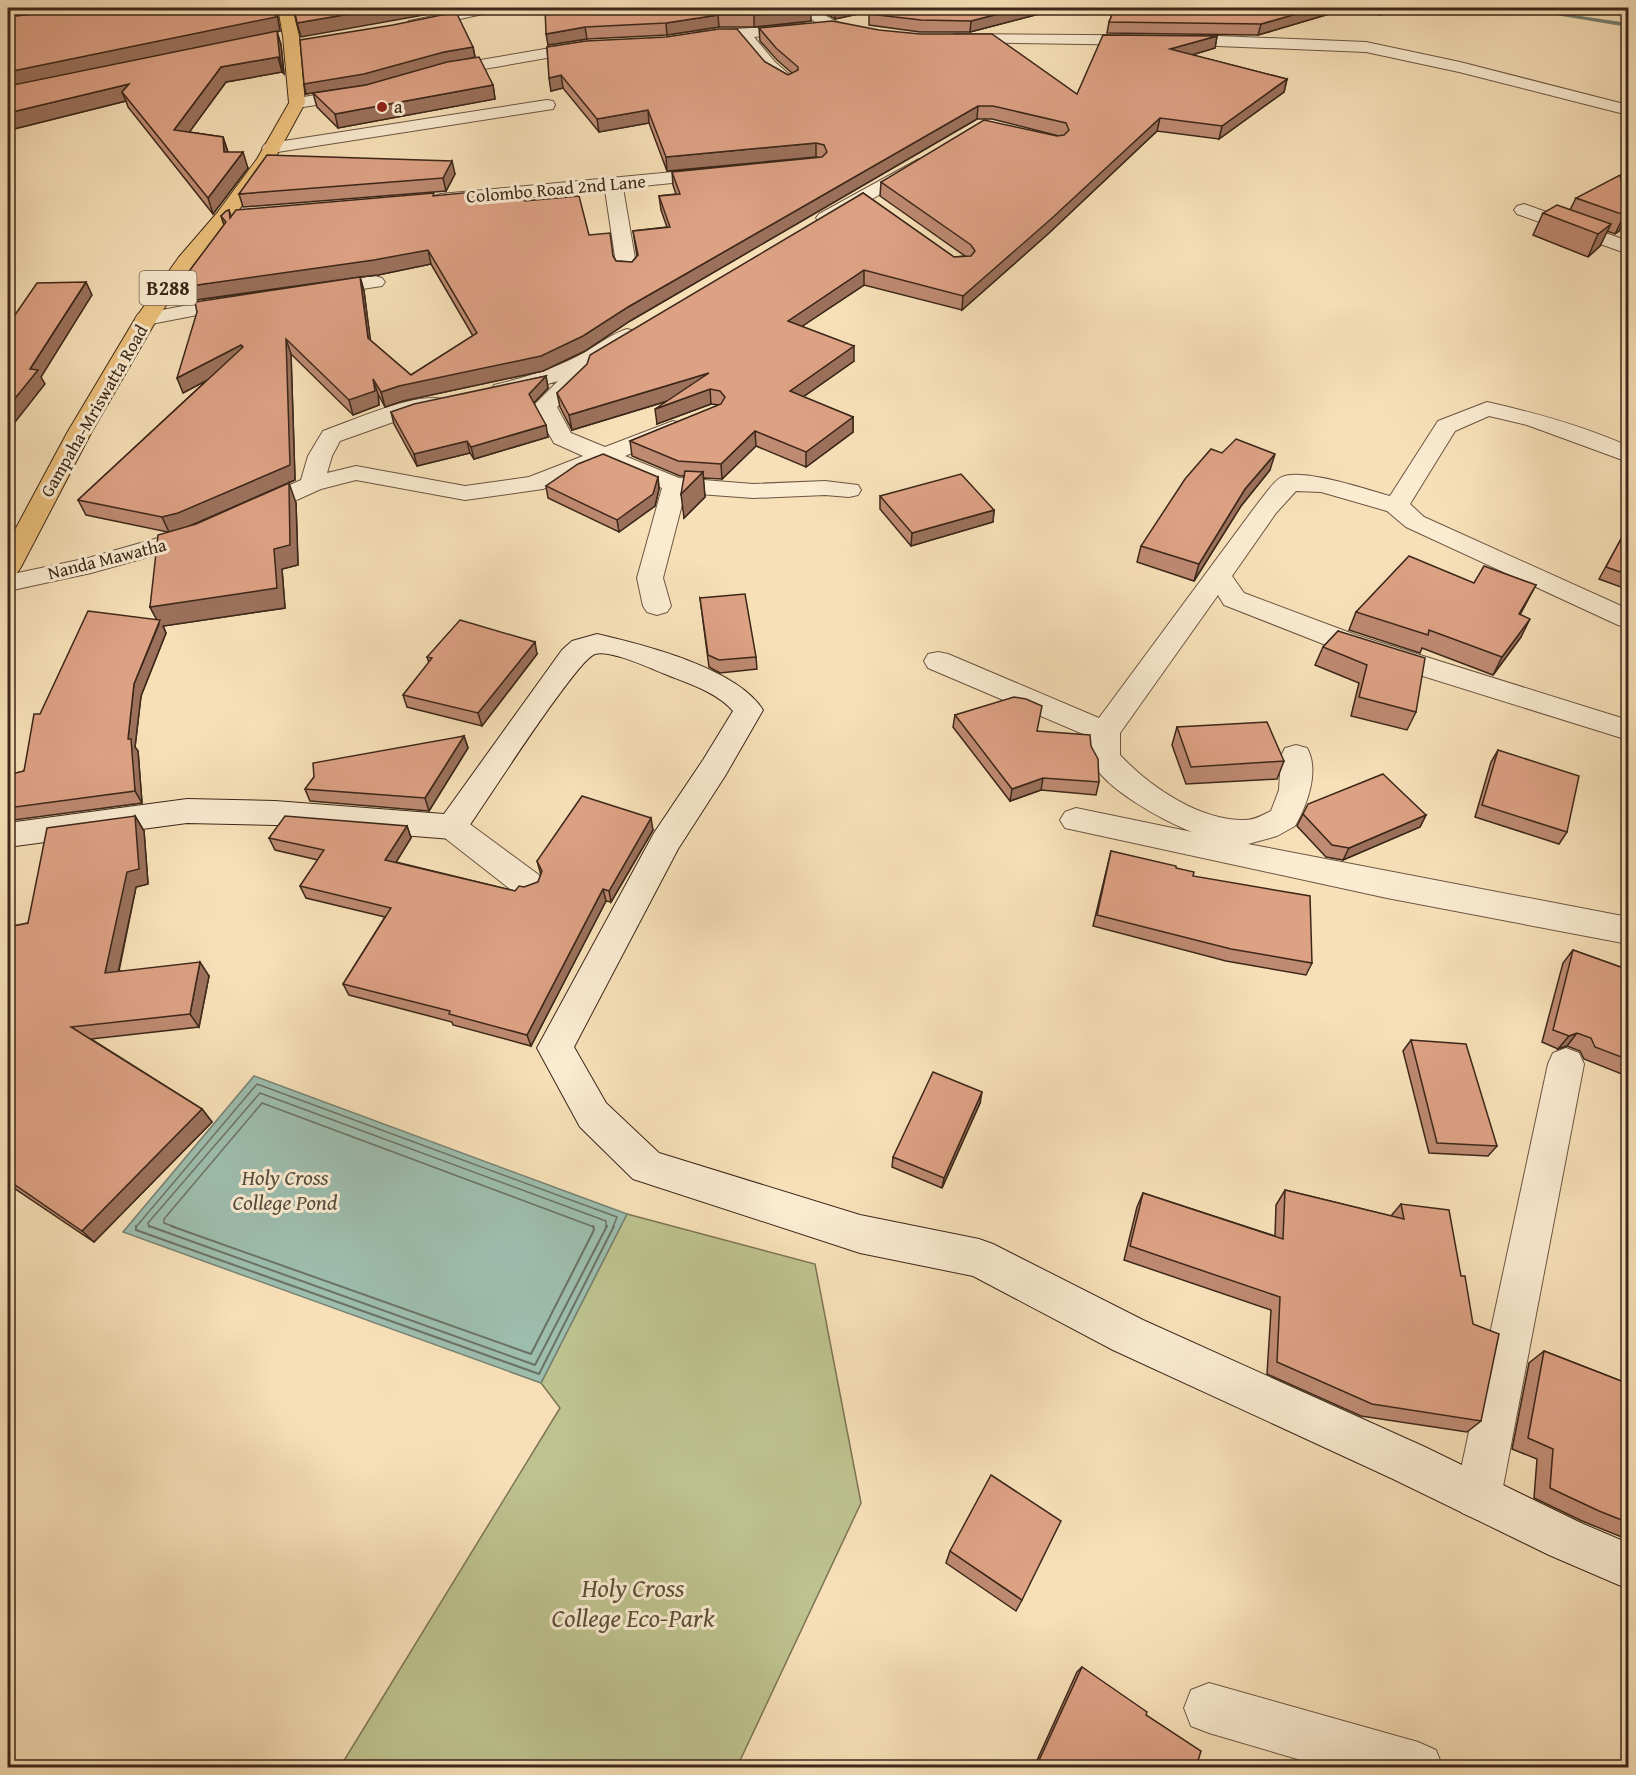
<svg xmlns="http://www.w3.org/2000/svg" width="1636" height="1775" font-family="'Gentium Book Plus',serif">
<rect width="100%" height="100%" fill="#f7e0b8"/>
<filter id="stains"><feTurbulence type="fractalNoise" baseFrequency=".00333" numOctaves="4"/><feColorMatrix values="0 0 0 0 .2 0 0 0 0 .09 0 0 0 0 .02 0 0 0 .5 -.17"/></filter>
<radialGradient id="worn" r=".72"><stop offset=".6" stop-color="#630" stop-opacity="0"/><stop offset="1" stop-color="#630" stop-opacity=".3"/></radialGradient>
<polygon fill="#bdc28e" stroke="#7c7454" stroke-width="1.5" points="627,1214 815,1264 861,1503 737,1767 340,1767 560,1408 541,1383"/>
<polygon fill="#9dbdae" stroke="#768172" stroke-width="1.5" points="254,1076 627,1214 541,1383 123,1232"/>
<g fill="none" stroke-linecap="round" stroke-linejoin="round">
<g stroke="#6c7264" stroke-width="1.5">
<polyline points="136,1227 257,1084 617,1217 613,1227"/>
<polyline points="149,1227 148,1223 260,1093 606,1221 606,1227"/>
<polyline points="175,1227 164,1223 164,1219 262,1103 594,1227"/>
</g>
<g stroke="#6c7264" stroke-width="2">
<polyline points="136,1226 136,1230 539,1374 614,1226"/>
<polyline points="149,1226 535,1365 607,1226"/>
<polyline points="171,1226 531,1354 594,1230 593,1226"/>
</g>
<polygon fill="#768172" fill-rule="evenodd" points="1513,8 1526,8 1628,23 1628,27"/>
<defs>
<g id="street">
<polygon points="472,8 499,8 492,12 414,29 406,24 409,21"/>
<polygon points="807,8 821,8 819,12 837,22 872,30 875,33 867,38 827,29 806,16 803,13"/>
<path d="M804,24L809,26L812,29L809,32L754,37L775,62L797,81L789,86C767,81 751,56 739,39L697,42L689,37L697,32Z"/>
<polygon points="954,34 1218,36 1366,42 1460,62 1628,105 1628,115 1459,72 1366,52 1218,46 948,42 946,39"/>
<polygon points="592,41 600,46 598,49 439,77 431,72 439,67"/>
<polygon points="360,88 368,93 366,97 297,108 291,107 289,103 291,99 297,98"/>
<polygon points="547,100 553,101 555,105 553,109 271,153 265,152 262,148 265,144 271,143"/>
<polygon points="919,159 925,160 928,164 925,168 833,222 819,222 816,218 819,214"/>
<polygon points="715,168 721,170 724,174 721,178 623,188 637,270 634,274 620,274 617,270 605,190 441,206 434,204 432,200 434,196 441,194"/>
<polygon points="1524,204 1628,241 1628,254 1517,214 1514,210 1517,206"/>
<polygon points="375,276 382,278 385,282 382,286 316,296 309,294 306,290 309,286 316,284"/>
<polygon points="242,295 249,297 252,301 249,305 146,325 138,324 135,319 138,314 146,313"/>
<path d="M627,329L635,331L638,336L635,341L588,368L591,372L588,377L557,407L571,433L605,447L673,421L681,423L685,428L681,433L625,456L679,478L753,484L825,481L858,485L861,490L858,495L849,497L825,495L753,498L685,493L663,578L671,606L667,612L657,615L647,612L643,606L637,578L662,488L604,464L543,489L465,500L356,480L321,489L259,517L250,520L241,517L237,512L241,507L301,480L308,456L323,431C351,421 415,392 442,399L446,404L442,409L416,414L340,441L332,456L327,473L356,466L465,486L529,477L583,456L554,443L533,406L558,381L502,397L494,395L491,390L494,385C523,378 551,370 578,356C594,348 610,334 627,329Z"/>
<path d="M1487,402C1536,413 1583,426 1628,446V462L1527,425L1489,416L1455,431L1410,504L1424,517L1628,609V628L1618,625L1406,527L1387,511L1321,492L1296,491L1276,513L1232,576L1244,593L1356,635L1628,720V740L1336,649L1224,605L1218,595L1120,733V755C1150,787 1200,821 1245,820C1255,820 1263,815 1271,811L1279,790L1281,756L1285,748L1296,745L1307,748C1320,771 1307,805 1295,826L1277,836L1248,844L1628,917V944L1387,898L1065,828L1060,820L1065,812L1076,808L1192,832C1164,821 1104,789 1091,760C1088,754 1090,745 1090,737L928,668L924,661L928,654L938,652L948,654L1099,718L1258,503C1265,495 1272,483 1280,478C1298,466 1368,490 1390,496L1438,421Z"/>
<polygon points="200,526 209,528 213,534 209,540 91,573 8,591 8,575 88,558"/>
<polygon points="452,815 463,819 539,875 543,884 539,893 527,897 515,893 441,835 436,827 441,819"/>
<polygon points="1566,1048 1579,1053 1584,1064 1501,1497 1494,1513 1478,1520 1462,1513 1455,1497 1548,1064 1553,1053"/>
<polygon points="1209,1683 1418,1742 1436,1750 1443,1768 1328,1768 1209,1733 1191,1726 1184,1708 1191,1690"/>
</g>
<path id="secondary" d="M597,634C644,645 737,668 763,710L725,776L678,849L574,1047L606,1103L659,1153L860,1215L979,1239L993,1244L1143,1320L1425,1447L1581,1523L1628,1543V1589L1549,1555L1393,1479L1113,1350L973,1276L860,1253L633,1179L580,1127L537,1048L654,833L703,760L733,711C717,692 687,683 665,674C650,668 609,649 595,654C577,659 481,810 463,835L452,839L275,825L187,823L8,847V823L187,799L275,801L444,814L562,650L572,641Z"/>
<polygon id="primary" points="278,8 292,8 299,36 305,103 274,160 231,221 193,265 157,319 91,433 21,567 17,573 8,575 8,543 67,433 135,319 179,257 217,213 257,159 289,103 283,36"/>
</defs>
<use href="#street" stroke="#6b5541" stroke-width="2"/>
<use href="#secondary" stroke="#3c2719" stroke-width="2"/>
<use href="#primary" stroke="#3c2719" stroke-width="2"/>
<use href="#street" fill="#faebd1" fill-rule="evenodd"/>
<use href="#secondary" fill="#faebd1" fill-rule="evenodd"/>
<use href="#primary" fill="#ecc07c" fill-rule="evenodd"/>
</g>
<g fill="#be8a72" stroke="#3c2719" stroke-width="1.5" fill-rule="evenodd">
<polygon points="8,8 277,8 276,8 280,31 277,32 281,45 284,74 282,72 226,82 189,132 223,137 228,152 248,168 213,214 128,107 126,101 10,130 8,127"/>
<polygon points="545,8 808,8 811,21 754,27 719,27 667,35 587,39 548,45"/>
<polygon points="822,8 885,8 835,19 822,11"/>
<polygon points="892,8 1062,8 970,32 920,32 869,25 869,14"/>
<polygon points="1115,8 1387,8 1381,15 1346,9 1258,35 1107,33 1109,22"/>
<path d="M759,28L1077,94L1217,36L1215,48L1192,55L1287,79L1284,92L1219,139L1157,131L1049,233L962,310L864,285L802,326L854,361L803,397L853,417V432L806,467L756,446L722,479L703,478L705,497L684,518V476H680L632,456L630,441L719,405L711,404L657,424L668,401L572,430L560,407L557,393L863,193L954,257L965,256L880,196L881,182L1059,136L992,119H977L630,321L585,351L543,371L403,401L385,407L378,394L379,405L353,415L291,354L295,480L188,527L296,503L298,565L282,569L285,608L163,626L166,633L141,696L135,747L138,751L142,803L14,820L8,811V775L24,771L40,714L157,620L150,607L168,532L86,515L78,500L207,380L183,393L308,285L196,300L224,225L221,216L229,210L231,216L435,196L486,200L525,201L589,235L613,256L616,261L632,262L637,256L633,231L667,227L661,210L659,196L676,194L673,185L672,172L818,157L667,171L649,123L599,132L563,88L551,91L547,47L765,62L788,75L792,73L777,60L760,41ZM431,264L473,336L411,375L370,340L364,291L360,277L378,275Z"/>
<polygon points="473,47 475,57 493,85 495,99 338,128 317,107 313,93 419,70 306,94 304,84"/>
<polygon points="455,174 446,191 243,207 239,194"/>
<polygon points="1576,198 1628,212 1619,231 1615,234 1607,231 1600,246 1588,257 1533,235 1543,213 1570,210"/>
<polygon points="546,376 548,388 534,403 548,437 474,459 470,453 417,466 394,424 391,412"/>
<polygon points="1270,470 1241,506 1194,581 1137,562 1141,546"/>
<polygon points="658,477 659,489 655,506 619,532 548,498 546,486"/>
<polygon points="880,496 994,510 993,522 911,546 880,509"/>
<polygon points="1627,528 1629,529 1629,590 1599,579"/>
<polygon points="1474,583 1536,585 1520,615 1521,637 1493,675 1422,648 1420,653 1349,630 1356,612"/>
<polygon points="700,598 756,657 757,669 720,673 709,667"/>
<polygon points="1338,631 1416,712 1407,730 1351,716 1359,683 1315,665 1323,647"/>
<polygon points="537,654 482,726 407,707 403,695 429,663 427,657"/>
<polygon points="955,715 1037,731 1091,746 1099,782 1096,795 1041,790 1010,801 953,727"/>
<polygon points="1177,727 1284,761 1277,779 1186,784 1172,745"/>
<polygon points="464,736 468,748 429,811 310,801 305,789 314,777"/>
<polygon points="1498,750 1567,832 1559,844 1475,817 1491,762"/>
<polygon points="1303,814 1426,815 1420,827 1343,860 1326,857 1297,826"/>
<polygon points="135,816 144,831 148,884 136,887 119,971 209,976 199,1027 91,1039 202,1109 212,1122 94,1242 8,1184 8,927 28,923"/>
<polygon points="407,826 411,838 396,862 515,891 538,882 541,875 537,861 653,830 611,902 606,901 531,1046 453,1025 452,1022 349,995 343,984 385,917 306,898 300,886 318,860 275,850 269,838"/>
<polygon points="1111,851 1176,868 1193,876 1312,963 1306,975 1226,961 1093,926"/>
<polygon points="1573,950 1629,970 1629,1077 1584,1059 1580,1051 1567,1046 1558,1049 1542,1042 1563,963"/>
<polygon points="1411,1040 1497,1146 1488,1156 1429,1153 1403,1051"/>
<polygon points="980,1103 942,1188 892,1167 893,1157"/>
<polygon points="1285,1190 1391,1216 1401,1204 1481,1421 1467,1432 1361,1416 1267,1374 1271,1310 1124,1260 1137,1207 1143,1193 1275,1236 1276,1205"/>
<polygon points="1544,1351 1629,1384 1629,1540 1582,1521 1534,1498 1537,1459 1512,1449 1529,1363"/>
<polygon points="950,1551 1022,1600 1016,1611 946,1563"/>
<polygon points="1082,1667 1146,1715 1197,1764 1201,1767 1034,1767 1077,1672"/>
</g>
<g fill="#9b715c" stroke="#3c2719" stroke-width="1.5">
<polygon points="8,8 94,8 8,20"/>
<polygon points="274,8 277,8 276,8 280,31 277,32 281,45 284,74 280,60 277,32 8,88 8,72"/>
<polygon points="384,8 451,8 452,10 301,37 297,23"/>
<polygon points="835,8 885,8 835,19"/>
<polygon points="1021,8 1062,8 970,32 971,21"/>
<polygon points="1317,8 1347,8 1346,9 1258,35 1261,24"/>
<polygon points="1383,8 1387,8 1381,15"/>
<polygon points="811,10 811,21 754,27 754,15"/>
<polygon points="718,15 719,27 667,35 666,23"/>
<polygon points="585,27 587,39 548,45 546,34"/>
<polygon points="1217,36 1215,48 1168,62 1170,49"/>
<polygon points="473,47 475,57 367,85 306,94 304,84 444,52"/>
<polygon points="278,57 282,72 226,82 180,145 174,130 221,67"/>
<polygon points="561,75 563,88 551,91 549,78"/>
<polygon points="1287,79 1284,92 1219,139 1222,126"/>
<polygon points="129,84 122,92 126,101 10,130 8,124 8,113"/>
<polygon points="493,85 495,99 338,128 335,114"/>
<polygon points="978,106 977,119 630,321 585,351 543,371 403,401 385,407 381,392 628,307"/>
<polygon points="648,110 649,123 599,132 597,119"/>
<polygon points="1160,118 1157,131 1049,233 962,310 963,296"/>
<polygon points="223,137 228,153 224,152"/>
<polygon points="816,143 816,157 667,171 666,157"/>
<polygon points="243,152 248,168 213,214 208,198"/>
<polygon points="452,161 455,174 446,191 443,178"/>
<polygon points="1628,212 1619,231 1615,234 1624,215"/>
<polygon points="1611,224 1600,246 1588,257 1598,234"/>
<polygon points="428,250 431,264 378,275 360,277 364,291 372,352 368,338 360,277 196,300 190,286"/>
<polygon points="864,270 864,285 789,335 788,321"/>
<polygon points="86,282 92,295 41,377 45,384 8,431 8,407 30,369"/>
<polygon points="286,339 291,354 295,480 185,528 169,532 162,517"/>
<polygon points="241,345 247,359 183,393 177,378"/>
<polygon points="854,346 854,361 790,406 790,391"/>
<polygon points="709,373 710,388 572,430 569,415"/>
<polygon points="546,376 548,388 531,406 529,394"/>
<polygon points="373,379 378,394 379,405 353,415 349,400"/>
<polygon points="710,389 711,404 657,424 655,409"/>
<polygon points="853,417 853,432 806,467 806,452"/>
<polygon points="546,425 548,437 474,459 471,447"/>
<polygon points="755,431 756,446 722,479 721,464"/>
<polygon points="467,441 470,453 417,466 414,454"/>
<polygon points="1275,454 1270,470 1241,506 1194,581 1199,564 1245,489"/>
<polygon points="703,472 705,497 684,518 681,494"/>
<polygon points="658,477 659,489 655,506 619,532 617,520"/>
<polygon points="289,483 296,503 298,565 282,569 285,608 163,626 166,633 141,696 135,747 138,751 142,803 135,791 128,739 134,684 159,624 150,607 274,549"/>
<polygon points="994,510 993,522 911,546 912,533"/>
<polygon points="1530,619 1521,637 1493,675 1502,657"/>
<polygon points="535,642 537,654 482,726 478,713"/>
<polygon points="464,736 468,748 429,811 425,798"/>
<polygon points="1043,778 1041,790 1010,801 1012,789"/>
<polygon points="1426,815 1420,827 1343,860 1349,848"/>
<polygon points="135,816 144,831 148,884 136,887 115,987 105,973"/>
<polygon points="651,818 653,830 611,902 609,891"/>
<polygon points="407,826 411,838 390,872 385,860"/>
<polygon points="603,889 606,901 531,1046 527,1035"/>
<polygon points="200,962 209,976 199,1027 190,1014"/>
<polygon points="1577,1033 1567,1046 1558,1049 1569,1036"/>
<polygon points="982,1092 980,1103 942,1188 944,1178"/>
<polygon points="202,1109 212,1122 94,1242 82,1231"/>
</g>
<g fill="#dda184" stroke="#3c2719" stroke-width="1.5">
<polygon points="81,8 274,8 276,17 8,72 8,17"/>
<polygon points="294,8 384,8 297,23"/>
<polygon points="545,8 808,8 811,10 754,15 718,15 666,23 585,27 546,34"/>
<polygon points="892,8 1021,8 971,21 921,20 869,14"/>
<polygon points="1115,8 1317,8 1261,24 1109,22"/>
<polygon points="456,12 473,47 444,52 364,74 304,84 300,40 393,25"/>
<polygon points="832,21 879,30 920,34 992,34 1077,94 1103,35 1217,36 1170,49 1287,79 1222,126 1160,118 1051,219 963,296 864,270 788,321 854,346 790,391 853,417 806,452 755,431 721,464 678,461 630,441 721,404 725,397 720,391 710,389 655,409 709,373 569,415 557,393 587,364 590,355 863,193 954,257 971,256 975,251 971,245 881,182 984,120 1057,136 1064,135 1069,130 1066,123 993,106 978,106 628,307 583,336 541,356 399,386 381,392 373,379 375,391 349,400 286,339 290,465 178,513 162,517 78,500 243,347 241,345 177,378 197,312 195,302 360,277 368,338 411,375 477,333 428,250 374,260 190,286 187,274 226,222 221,216 226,211 229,210 230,218 236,210 434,193 433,196 484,191 486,200 525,196 525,201 579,196 589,235 610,233 613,256 616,261 632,262 638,255 633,231 670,227 659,196 680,194 672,172 822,157 827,152 824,145 816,143 666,157 648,110 597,119 561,75 549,78 547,47 586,41 666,37 719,29 737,29 765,62 788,75 798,70 798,67 776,48 759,28"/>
<polygon points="277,31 280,60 278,57 221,67 174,130 223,137 224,152 243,152 208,198 122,92 129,84 8,113 8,86"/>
<polygon points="479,57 493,85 335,114 313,93 366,85 447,62"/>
<polygon points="267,155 452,161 443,178 239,194"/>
<polygon points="1620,175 1628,212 1624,215 1576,198"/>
<polygon points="1557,205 1611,224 1598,234 1543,213"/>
<polygon points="86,282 30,369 38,370 8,407 8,325 37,283"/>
<polygon points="546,376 529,394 546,425 471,447 467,441 414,454 391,412 414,404"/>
<polygon points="1236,439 1275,454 1245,489 1199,564 1141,546 1185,479 1211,449 1222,453"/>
<polygon points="603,454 658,477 653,494 617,520 546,486 578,464"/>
<polygon points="685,471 703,472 681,494"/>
<polygon points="961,474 994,510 912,533 880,496"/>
<polygon points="289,483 290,545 274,549 277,588 150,607 158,535 196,524"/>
<polygon points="1627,528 1629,529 1629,575 1606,567"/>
<polygon points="1409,556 1474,583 1484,566 1536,585 1519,614 1530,619 1502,657 1429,630 1428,635 1356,612"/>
<polygon points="745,594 756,657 719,660 708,655 700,598"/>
<polygon points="88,611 160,620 134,684 128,739 131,739 135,791 8,808 8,775 24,771 34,714 40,714"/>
<polygon points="460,620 535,642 478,713 403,695 432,658 427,657"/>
<polygon points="1338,631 1425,658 1416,712 1359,697 1367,665 1323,647"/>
<polygon points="1014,697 1026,699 1042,706 1037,731 1090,735 1091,746 1098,759 1099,782 1043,778 1012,789 955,715"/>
<polygon points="1267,722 1284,761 1191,767 1177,727"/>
<polygon points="464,736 425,798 305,789 314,777 313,763"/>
<polygon points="1498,750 1579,776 1567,832 1482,805"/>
<polygon points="1383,774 1426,815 1349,848 1332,845 1303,814 1308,804"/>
<polygon points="582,796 651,818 609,891 603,889 527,1035 449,1014 450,1011 343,984 391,908 300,886 324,850 269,838 285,816 407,826 385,860 515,891 519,886 524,887 538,882 542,871 537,861"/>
<polygon points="135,816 139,869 127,872 105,973 200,962 190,1014 71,1027 202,1109 82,1231 8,1180 8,927 28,923 47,828"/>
<polygon points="1111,851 1176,866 1176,868 1194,872 1193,876 1310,896 1312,963 1231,949 1097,915"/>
<polygon points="1573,950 1629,970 1629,1060 1595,1047 1591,1038 1577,1033 1569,1036 1553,1030"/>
<polygon points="1411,1040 1466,1044 1497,1146 1437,1143"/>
<polygon points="933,1072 982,1092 944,1178 893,1157"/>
<polygon points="1285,1190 1404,1219 1401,1204 1449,1210 1461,1276 1465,1276 1473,1324 1499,1334 1481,1421 1372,1404 1277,1362 1280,1297 1130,1246 1143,1193 1283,1239"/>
<polygon points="1544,1351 1629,1384 1629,1523 1599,1511 1550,1488 1553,1449 1528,1438"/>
<polygon points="991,1475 1061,1521 1022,1600 950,1551"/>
<polygon points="1082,1667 1147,1712 1146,1715 1201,1751 1197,1764 1201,1767 1036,1767"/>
</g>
<circle fill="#8f2418" stroke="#faebd1" stroke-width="2" cx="382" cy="107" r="6"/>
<g text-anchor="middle" stroke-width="6" stroke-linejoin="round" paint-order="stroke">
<g font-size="18" fill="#3c2719" stroke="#faebd1" text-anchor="start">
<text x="394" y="113">a</text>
</g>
<g font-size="18" fill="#3c2719" stroke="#faebd1">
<text transform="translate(556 189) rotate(-5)" y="6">Colombo Road 2nd Lane</text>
<text transform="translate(94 411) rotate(-60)" y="6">Gampaha-Mriswatta Road</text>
<text transform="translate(107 559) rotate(-14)" y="6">Nanda Mawatha</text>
</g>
<rect fill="#faebd1" stroke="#756250" stroke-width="1.5" x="139.5" y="271" width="57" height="34" rx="4.5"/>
<g font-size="20" font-weight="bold" fill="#3c2719">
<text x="168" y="295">B288</text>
</g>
<g font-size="22" font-style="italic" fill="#544c3e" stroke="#faebd1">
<text x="285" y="1185">Holy Cross<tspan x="285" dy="25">College Pond</tspan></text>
</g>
<g font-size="26" font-style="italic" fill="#5c4e36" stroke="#faebd1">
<text x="633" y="1597">Holy Cross<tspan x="633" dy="30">College Eco-Park</tspan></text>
</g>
</g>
<rect width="1636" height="1775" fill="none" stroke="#f7e0b8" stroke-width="30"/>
<rect x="9" y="9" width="1618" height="1757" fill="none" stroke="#3c2719" stroke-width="3"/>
<rect x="15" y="15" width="1606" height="1745" fill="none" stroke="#3c2719" stroke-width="1.5"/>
<rect width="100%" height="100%" filter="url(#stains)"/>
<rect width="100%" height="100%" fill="url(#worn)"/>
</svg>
